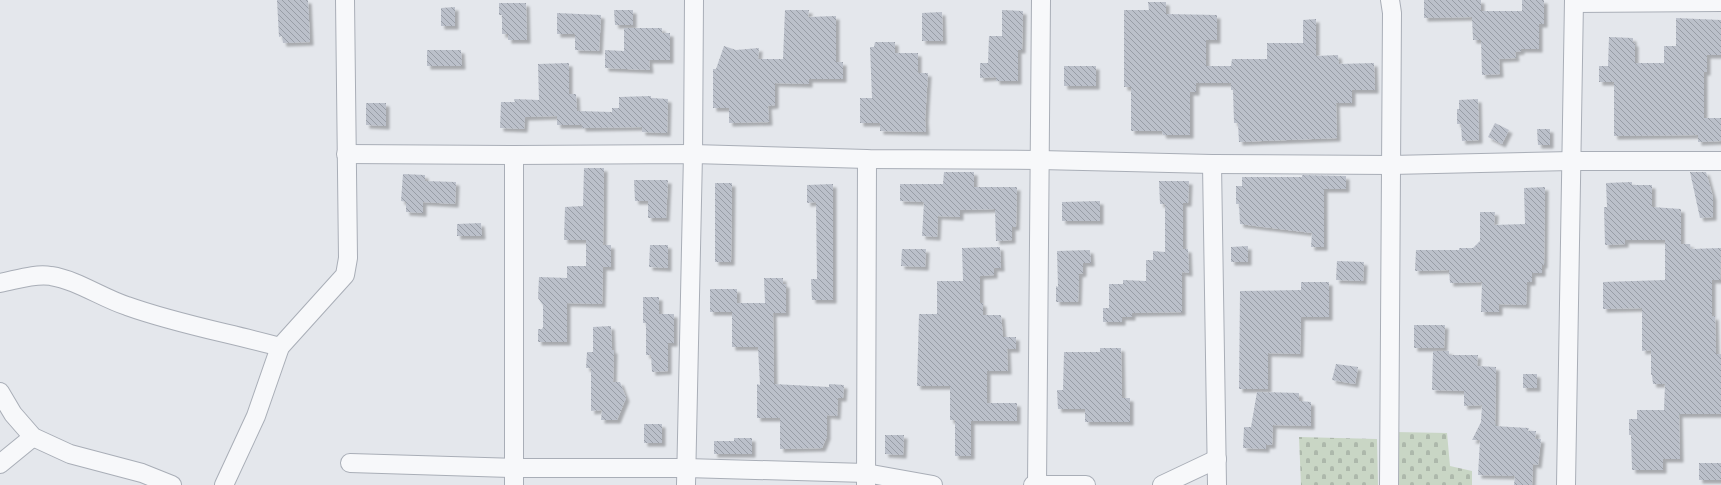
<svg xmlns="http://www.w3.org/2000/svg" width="1721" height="485" font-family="Barlow,sans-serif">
<defs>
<pattern id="cemetery-stones" width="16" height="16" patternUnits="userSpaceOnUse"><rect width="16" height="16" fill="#c9d6c5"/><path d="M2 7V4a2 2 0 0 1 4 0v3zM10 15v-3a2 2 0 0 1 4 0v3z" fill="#adb8ab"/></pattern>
<pattern id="building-back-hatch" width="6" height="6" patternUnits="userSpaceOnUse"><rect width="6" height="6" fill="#bbc0ca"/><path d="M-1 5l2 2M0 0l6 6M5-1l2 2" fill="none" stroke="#989da6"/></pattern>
<filter id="shadow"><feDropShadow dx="3.5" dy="3.5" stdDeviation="1" flood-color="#0004"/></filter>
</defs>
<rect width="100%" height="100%" fill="#e4e7ec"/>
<g fill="url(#cemetery-stones)">
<polygon points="1395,432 1447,433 1450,466 1472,471 1472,485 1398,485"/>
<polygon points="1299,437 1377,439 1378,485 1301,485"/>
</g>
<g fill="url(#building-back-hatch)" filter="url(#shadow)">
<polygon points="277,0 308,0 310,42 283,43 282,36 279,37"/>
<polygon points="1424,0 1481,0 1481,11 1522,11 1522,0 1544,0 1544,24 1539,24 1539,49 1521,49 1521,51 1515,52 1516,58 1499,59 1500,74 1482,75 1481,40 1473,40 1472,17 1424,18"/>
<polygon points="1148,2 1166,2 1166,14 1217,15 1217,40 1206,40 1206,66 1231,66 1232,59 1267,59 1267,43 1303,43 1303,20 1316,19 1316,56 1338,55 1339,64 1374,63 1375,90 1352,90 1352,103 1336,103 1337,138 1239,142 1238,123 1234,123 1233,90 1231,90 1231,83 1196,83 1196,92 1190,92 1190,135 1163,135 1162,131 1131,131 1131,87 1124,87 1124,10 1149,10"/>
<polygon points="499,3 526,3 527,40 508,40 508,34 502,34 502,15 499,15"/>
<polygon points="455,7 455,26 441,26 441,8"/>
<polygon points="614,10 633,10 633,25 615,25"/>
<polygon points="785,10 809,10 808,17 836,16 836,62 843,62 843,79 809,79 809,84 775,83 775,105 768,106 769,122 729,123 729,108 713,108 713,69 716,69 724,46 736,50 759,48 758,59 783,59"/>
<polygon points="1002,10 1023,11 1022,50 1018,50 1018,81 996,81 996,77 980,78 980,63 988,63 989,36 1002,36"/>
<polygon points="942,12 943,41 922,41 922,13"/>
<polygon points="557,13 601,15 599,51 575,50 575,34 557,34"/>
<polygon points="1676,18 1721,20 1721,55 1707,55 1707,72 1704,72 1704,118 1721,118 1721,141 1698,142 1698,135 1614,136 1614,82 1599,82 1599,66 1608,66 1609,37 1633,38 1633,43 1635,43 1635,63 1664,63 1664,46 1676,46"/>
<polygon points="624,28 662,28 662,33 670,33 670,60 649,60 650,70 605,68 605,50 624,51"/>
<polygon points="875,42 895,42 895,53 918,53 918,73 928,73 925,119 926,132 880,131 880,123 860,123 860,98 872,98 870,47 874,47"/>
<polygon points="427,50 461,50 462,66 427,66"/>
<polygon points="569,63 569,94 576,94 577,111 612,112 612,108 619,108 619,97 651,96 651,98 668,99 667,133 642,132 642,127 582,128 582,125 557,125 557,116 525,117 524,129 500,128 501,102 515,102 514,99 539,100 538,64"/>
<rect x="1064" y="66" width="32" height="20"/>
<polygon points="1478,99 1479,140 1462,141 1461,124 1457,124 1457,109 1459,109 1459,100"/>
<polygon points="366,103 386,103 386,126 366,125"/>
<polygon points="1495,123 1509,130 1502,144 1488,137"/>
<polygon points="1537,129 1550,129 1550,145 1538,145"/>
<polygon points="584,168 604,168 603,245 611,245 611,267 603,267 602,304 567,303 567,342 538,342 538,329 542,329 543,327 543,305 538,298 539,277 567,278 567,266 586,266 586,240 564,240 565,207 583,206"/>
<polygon points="944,172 974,172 974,187 1017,187 1016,227 1012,227 1012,240 996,241 995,209 960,210 960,217 938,216 937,237 922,236 924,202 900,201 900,184 943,184"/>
<polygon points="1690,172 1706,172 1713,197 1713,217 1700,218"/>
<polygon points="403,174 425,175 425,181 456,182 455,204 423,202 423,213 406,212 406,202 401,201"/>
<polygon points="1302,175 1346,176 1346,189 1324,189 1324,247 1311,247 1312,233 1240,224 1239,204 1236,204 1236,186 1242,186 1242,177 1302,177"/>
<polygon points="634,180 668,180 666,218 648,218 648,201 635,201"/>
<polygon points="1159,181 1189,181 1188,203 1183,203 1183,249 1188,249 1189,273 1182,272 1182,312 1132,313 1132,317 1122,317 1122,322 1103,322 1103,308 1109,308 1109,284 1123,284 1123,280 1146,281 1146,260 1153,260 1153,251 1165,252 1165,204 1160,204"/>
<polygon points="1632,182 1632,185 1652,185 1652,207 1681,209 1681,244 1690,244 1691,249 1721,248 1720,280 1712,280 1712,317 1715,316 1716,354 1721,354 1721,414 1679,414 1680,459 1663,459 1663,470 1632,470 1631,435 1629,435 1629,419 1637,419 1637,410 1664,410 1665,384 1653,384 1652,375 1651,375 1651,350 1642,351 1642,308 1603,309 1603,282 1665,280 1665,240 1625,240 1625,244 1605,245 1604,207 1607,207 1606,183"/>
<polygon points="715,183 732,183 731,262 715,262"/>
<polygon points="833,184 833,300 812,300 811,279 817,279 816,202 807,203 807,185"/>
<polygon points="1545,187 1544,265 1542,265 1542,273 1532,273 1532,282 1527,282 1526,305 1499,304 1499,312 1481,312 1482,282 1450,283 1449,270 1415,271 1416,250 1459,250 1459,248 1473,248 1480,241 1480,212 1495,212 1494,225 1525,224 1524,188"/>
<polygon points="1100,201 1100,221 1062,221 1062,202"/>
<polygon points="481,223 482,236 457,236 457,224"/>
<polygon points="650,245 668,245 668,268 649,267"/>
<polygon points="1248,246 1248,262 1231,262 1231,247"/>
<polygon points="1000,247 1001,268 994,268 994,275 980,276 980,303 983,303 983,315 1001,315 1003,337 1016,337 1016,349 1007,349 1008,371 987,371 987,403 1017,403 1017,421 971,421 971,456 955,456 955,420 950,420 950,386 917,386 919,314 937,314 937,281 963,281 962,248"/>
<polygon points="902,249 926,249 925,267 901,266"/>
<polygon points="1090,250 1091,263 1083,263 1083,273 1079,274 1078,302 1056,302 1056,286 1058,287 1057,251"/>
<polygon points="1337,261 1364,262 1363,281 1336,280"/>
<polygon points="764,278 783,278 783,284 786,284 786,313 773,313 774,384 829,387 829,384 844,385 843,398 838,398 837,416 827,415 827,436 822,448 780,449 780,418 757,418 757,384 760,385 758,347 732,347 732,312 710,312 710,289 737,289 737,303 765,303"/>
<polygon points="1301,282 1329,282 1329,317 1301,317 1300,354 1268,353 1268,389 1239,389 1240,291 1301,290"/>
<polygon points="643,297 659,297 659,314 674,314 674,343 668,343 668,371 652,372 651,355 646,355 646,323 643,323"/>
<polygon points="1414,325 1445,325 1444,348 1414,348"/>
<polygon points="611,326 612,350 614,350 613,382 620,382 626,398 617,420 601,420 602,410 591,411 591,368 586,368 587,352 593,352 593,327"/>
<polygon points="1100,348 1121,348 1122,398 1130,398 1130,422 1085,422 1085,409 1058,409 1057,390 1063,390 1064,352 1100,352"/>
<polygon points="1433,351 1449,351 1449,355 1478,355 1477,366 1496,367 1495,426 1529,428 1528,431 1536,431 1535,439 1541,439 1538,465 1533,464 1532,485 1514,485 1515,476 1478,475 1480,440 1472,440 1481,422 1482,405 1464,406 1464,391 1432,390"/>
<polygon points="1336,364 1358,367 1355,384 1332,380"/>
<rect x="1523" y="374" width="14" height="14"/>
<polygon points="1257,392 1299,393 1299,401 1311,402 1311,426 1273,425 1272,445 1266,445 1266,449 1243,448 1244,427 1251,427"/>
<rect x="644" y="424" width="18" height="19"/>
<polygon points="885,435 904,435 903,455 885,454"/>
<polygon points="734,438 752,438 752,454 714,454 714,441 734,441"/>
<rect x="1699" y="463" width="22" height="17"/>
</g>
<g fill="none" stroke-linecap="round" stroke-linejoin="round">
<defs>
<g id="minor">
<polyline points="1574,3 1721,2"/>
<polyline points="346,154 514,155 693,154 867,159 1040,160 1212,164 1391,165 1572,161 1721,161"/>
<polyline points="514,155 514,485"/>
<polyline points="1212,164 1217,485"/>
<path d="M0,283C16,280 35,273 51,276C77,280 102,298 127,306C177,324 229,333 280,347"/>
<polyline points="0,392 13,414 33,437 70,454 142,473 172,485"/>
<polyline points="350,463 514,468 686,468 866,473 933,485"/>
<polyline points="0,464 33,437"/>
<polyline points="224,485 256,416 280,347 345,275 348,258 345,0"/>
<polyline points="686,485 693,154 694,0"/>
<polyline points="866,485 867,159"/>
<polyline points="1033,485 1086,485"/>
<polyline points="1037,485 1041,0"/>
<polyline points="1162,485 1217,459"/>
<polyline points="1389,485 1392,13 1390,0"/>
<polyline points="1566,485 1574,0"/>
</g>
</defs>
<use href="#minor" stroke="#a9aeb7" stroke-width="20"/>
<use href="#minor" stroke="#f7f8fa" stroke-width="18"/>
</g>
</svg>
